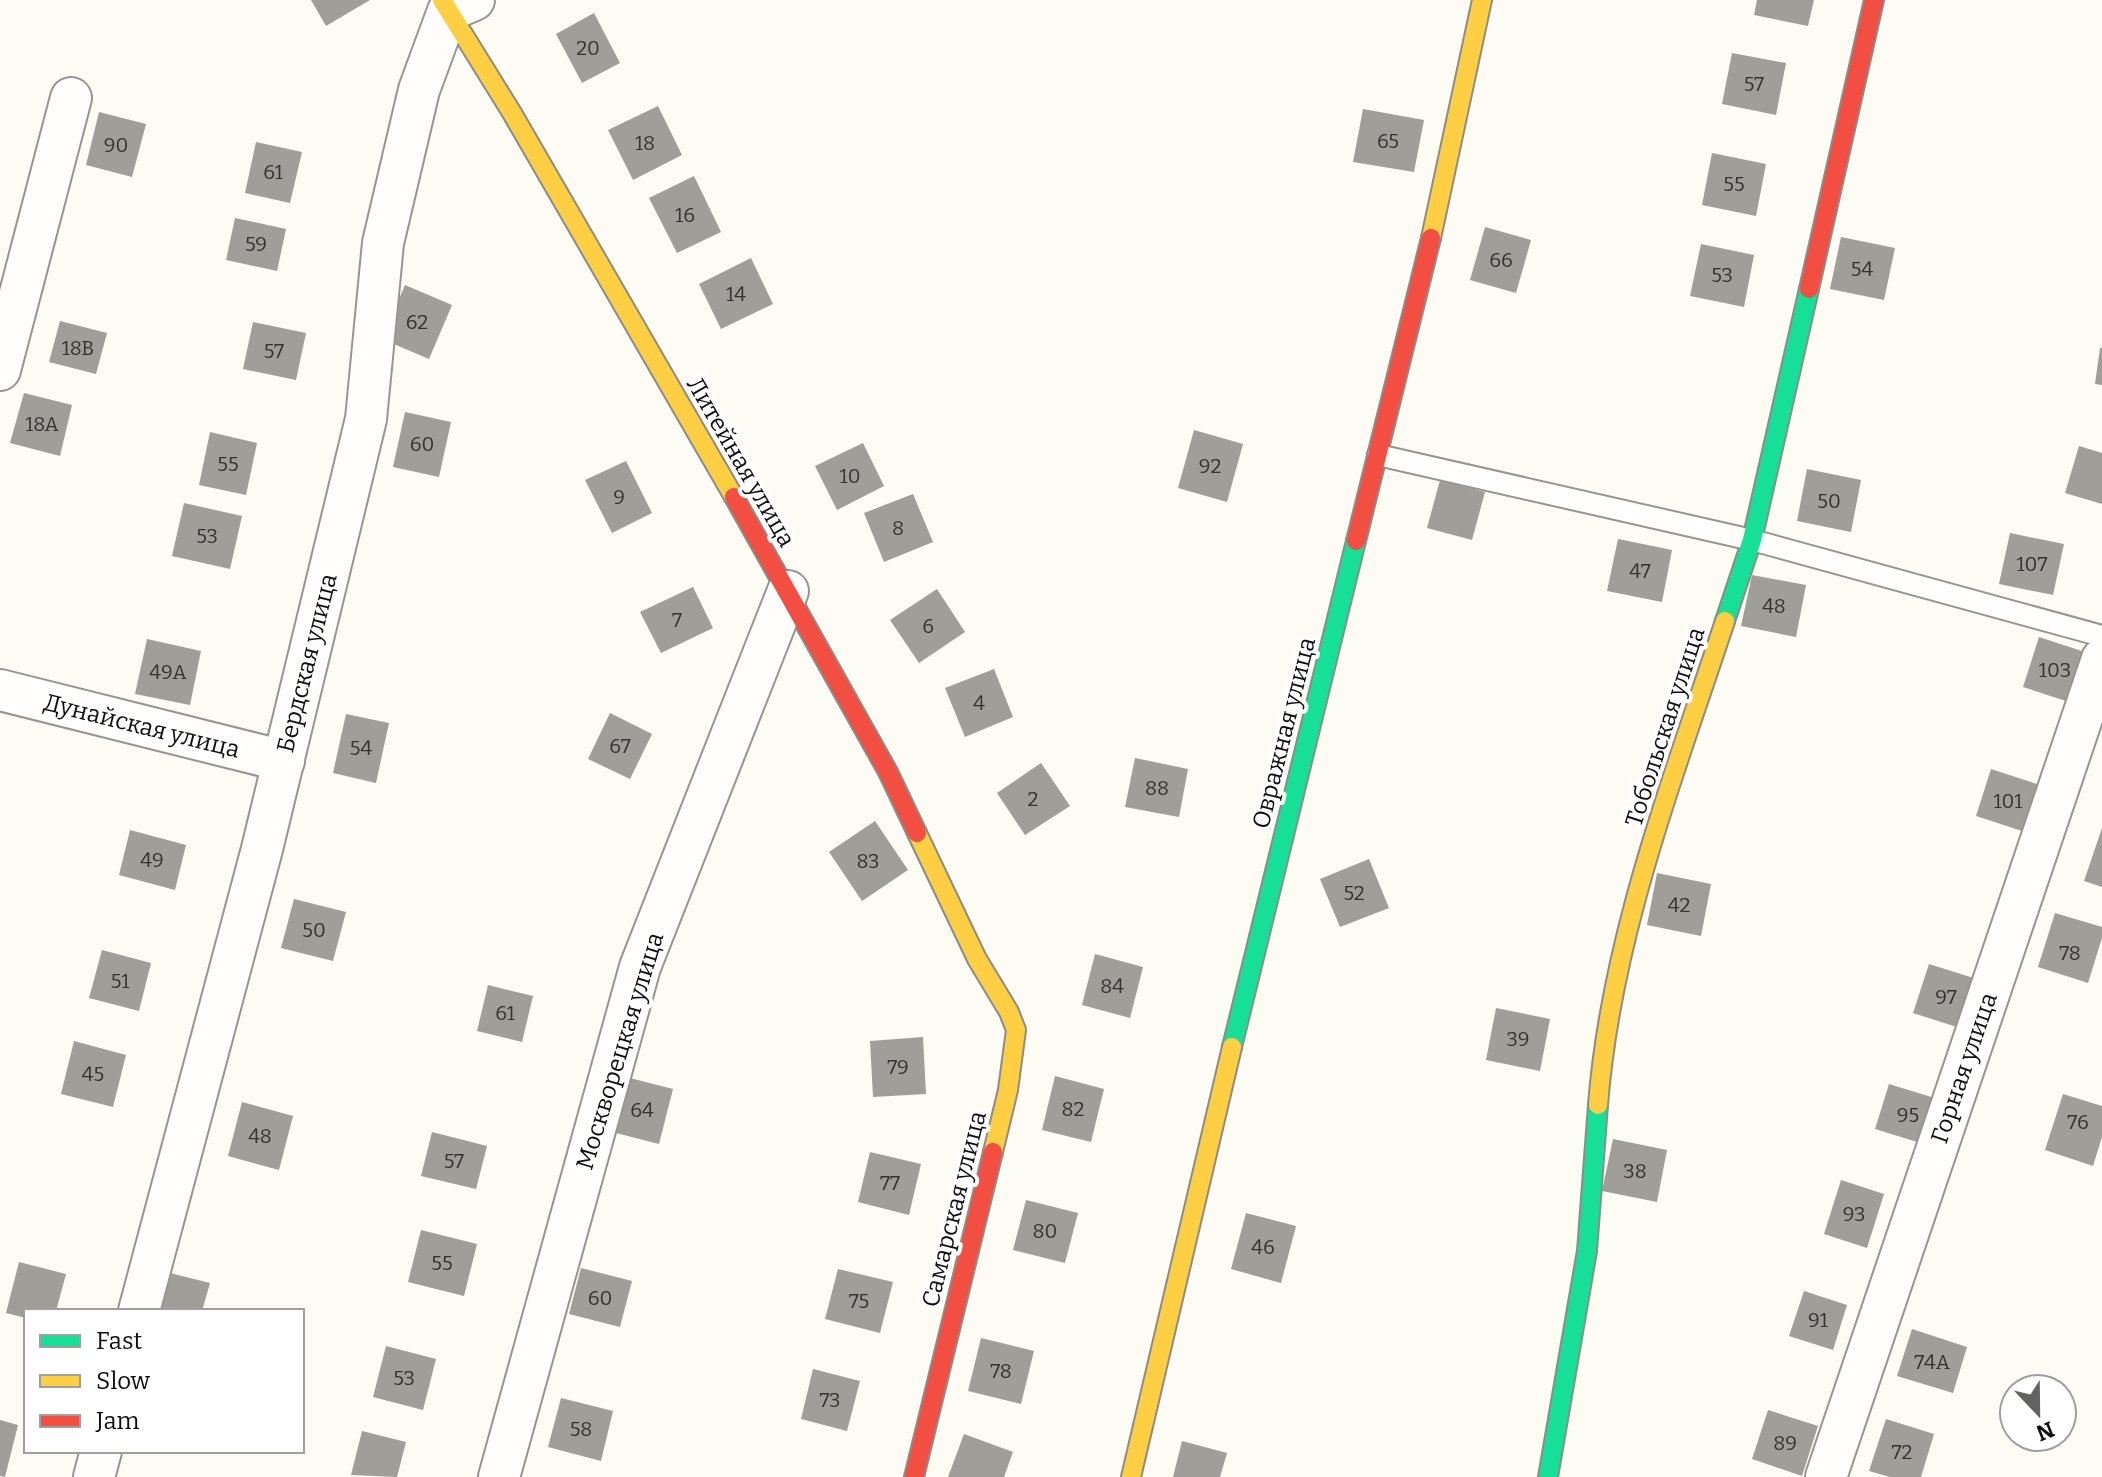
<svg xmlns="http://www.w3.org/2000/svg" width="2102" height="1477" font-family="Bitter,serif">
<rect width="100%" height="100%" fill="#fcfbf4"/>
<g fill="#a09e99">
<polygon points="311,0 370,0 326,26"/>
<polygon points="1757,0 1814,0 1808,26 1754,15"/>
<polygon points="594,13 620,63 582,83 556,34"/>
<polygon points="1732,53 1786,63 1776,115 1722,104"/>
<polygon points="658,106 682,155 633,180 608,130"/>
<polygon points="1363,109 1424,120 1414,172 1353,162"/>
<polygon points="99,112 146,124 132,177 86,165"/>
<polygon points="256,142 302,152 290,203 245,193"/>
<polygon points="1712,153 1766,164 1756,216 1702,205"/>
<polygon points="694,176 721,232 677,253 649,198"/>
<polygon points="235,218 286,229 277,271 226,260"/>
<polygon points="1485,227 1531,240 1516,293 1470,280"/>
<polygon points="1841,237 1895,248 1884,300 1830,289"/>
<polygon points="1701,244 1754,255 1744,307 1690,296"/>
<polygon points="751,258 773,304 721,329 699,284"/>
<polygon points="405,285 452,305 429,359 382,339"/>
<polygon points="60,321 107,333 96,374 49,362"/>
<polygon points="253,322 306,333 296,380 243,369"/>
<polygon points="2100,348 2102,348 2102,385 2095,384"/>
<polygon points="24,393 72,405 60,456 10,443"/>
<polygon points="405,412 451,422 439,477 393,467"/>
<polygon points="1194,430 1243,444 1227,502 1178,488"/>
<polygon points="210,432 257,443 246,495 199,485"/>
<polygon points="863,443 884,486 837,510 815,466"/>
<polygon points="2079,446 2102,453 2102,504 2065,493"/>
<polygon points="626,461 652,513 612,533 585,480"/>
<polygon points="1807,469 1861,480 1851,532 1797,521"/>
<polygon points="1440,480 1485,492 1472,540 1427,528"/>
<polygon points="913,494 933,542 884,562 864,513"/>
<polygon points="184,503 242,516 230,569 172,556"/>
<polygon points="2010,533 2064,544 2053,595 1999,584"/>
<polygon points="1618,539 1672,550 1662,602 1607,591"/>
<polygon points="1752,575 1806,585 1796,637 1741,626"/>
<polygon points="693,587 713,628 661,653 640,612"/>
<polygon points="937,589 965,632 919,663 890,620"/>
<polygon points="2039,637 2088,653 2072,703 2023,687"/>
<polygon points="147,639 201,651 190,705 135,694"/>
<polygon points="994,669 1013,717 965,737 945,688"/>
<polygon points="610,713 652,734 630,779 588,759"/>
<polygon points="346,714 389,723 376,783 333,773"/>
<polygon points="1135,758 1188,769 1179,817 1125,807"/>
<polygon points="1041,763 1070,806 1025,835 997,793"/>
<polygon points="1991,769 2040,785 2025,832 1976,816"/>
<polygon points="875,821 908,870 862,901 829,852"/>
<polygon points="2102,828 2102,887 2084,881"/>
<polygon points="130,830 186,845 175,890 119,875"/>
<polygon points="1369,859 1389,908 1340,927 1320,879"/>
<polygon points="1657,873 1711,884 1701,936 1647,925"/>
<polygon points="294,899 346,912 333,961 281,948"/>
<polygon points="2055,913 2102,927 2102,938 2088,983 2038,967"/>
<polygon points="102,950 151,963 139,1011 89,998"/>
<polygon points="1095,954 1143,967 1130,1018 1082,1005"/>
<polygon points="1929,964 1980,980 1963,1029 1913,1013"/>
<polygon points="488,985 533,996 522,1042 477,1031"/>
<polygon points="1496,1008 1550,1019 1540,1071 1486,1060"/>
<polygon points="923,1037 926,1094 873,1097 870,1041"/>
<polygon points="74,1041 126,1055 113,1107 61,1094"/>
<polygon points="1055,1076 1104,1089 1091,1142 1042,1130"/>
<polygon points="626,1077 673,1089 659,1144 612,1132"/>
<polygon points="1889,1084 1941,1100 1927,1145 1875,1129"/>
<polygon points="2063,1094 2102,1106 2102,1137 2093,1166 2045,1150"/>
<polygon points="242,1102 293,1116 279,1170 228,1156"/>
<polygon points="432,1132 487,1146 476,1189 421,1176"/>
<polygon points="1613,1139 1667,1150 1657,1202 1602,1191"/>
<polygon points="870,1152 921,1164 909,1215 858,1202"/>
<polygon points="1841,1180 1884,1194 1867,1248 1824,1234"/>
<polygon points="1026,1200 1078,1213 1065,1263 1013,1250"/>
<polygon points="1246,1213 1296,1226 1281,1283 1231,1269"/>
<polygon points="421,1230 477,1244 464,1296 408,1282"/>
<polygon points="19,1262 66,1274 56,1311 26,1311 26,1318 6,1313"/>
<polygon points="581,1268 632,1281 620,1327 569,1314"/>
<polygon points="838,1269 893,1282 880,1333 825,1319"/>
<polygon points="166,1272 210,1283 202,1311 155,1311"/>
<polygon points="1804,1291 1847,1305 1833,1350 1789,1336"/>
<polygon points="1912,1329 1967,1347 1953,1393 1897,1376"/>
<polygon points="981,1338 1034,1351 1021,1404 968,1391"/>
<polygon points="386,1346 436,1359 423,1410 373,1397"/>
<polygon points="813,1369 860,1381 847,1431 801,1419"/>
<polygon points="561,1398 613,1411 601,1461 548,1447"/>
<polygon points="1768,1410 1818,1426 1802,1476 1752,1459"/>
<polygon points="1886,1419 1934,1434 1921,1477 1890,1477 1869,1471"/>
<polygon points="0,1420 18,1425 5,1477 0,1476"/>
<polygon points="362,1431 406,1442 397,1477 351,1475"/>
<polygon points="964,1434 1013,1452 1004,1477 948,1477"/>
<polygon points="1182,1441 1227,1453 1220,1477 1173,1477"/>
</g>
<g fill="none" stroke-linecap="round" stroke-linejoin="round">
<defs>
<polyline id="lane" points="1378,455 1752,540 2102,636"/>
<g id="street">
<polyline points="0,370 71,98"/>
<polyline points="0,690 284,761"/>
<polyline points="139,1311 262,849 366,419 383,243 419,90 448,11 474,0"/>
<polyline points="94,1477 101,1451"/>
<polyline points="499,1477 640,967 788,591"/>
<polyline points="1826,1477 2102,659"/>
</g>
<g id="fast">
<polyline points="1725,621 1752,540 1809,289"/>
<polyline points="1232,1047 1356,541"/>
<polyline points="1548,1477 1587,1251 1598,1105"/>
</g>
<g id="slow">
<polyline points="442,0 512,113 734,497"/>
<polyline points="1431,238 1482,0"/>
<polyline points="917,833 977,959 1009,1012 1016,1030 1008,1090 993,1152"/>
<path d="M1598,1105C1611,938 1673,779 1725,621"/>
<polyline points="1131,1477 1232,1047"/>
</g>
<g id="jam">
<polyline points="1809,289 1874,0"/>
<polyline points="734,497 888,772 917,833"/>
<polyline points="1356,541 1431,238"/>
<polyline points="914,1477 993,1152"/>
</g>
</defs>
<use href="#lane" stroke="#969592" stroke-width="24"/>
<use href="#street" stroke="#969592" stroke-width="44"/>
<use href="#fast" stroke="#8c8c89" stroke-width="22"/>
<use href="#slow" stroke="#8c8c89" stroke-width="22"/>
<use href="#jam" stroke="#8c8c89" stroke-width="22"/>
<use href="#lane" stroke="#fffefd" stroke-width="20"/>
<use href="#street" stroke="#fffefd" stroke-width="40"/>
<use href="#fast" stroke="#16e098" stroke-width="18"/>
<use href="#slow" stroke="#ffcf43" stroke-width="18"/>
<use href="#jam" stroke="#f24e42" stroke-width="18"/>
</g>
<g text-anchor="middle" stroke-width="8" stroke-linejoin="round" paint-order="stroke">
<g font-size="20" fill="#333332">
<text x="588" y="55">20</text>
<text x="1754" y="91">57</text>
<text x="1388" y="148">65</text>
<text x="645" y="150">18</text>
<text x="116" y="152">90</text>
<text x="273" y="179">61</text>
<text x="1734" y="191">55</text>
<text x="685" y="222">16</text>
<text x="256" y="251">59</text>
<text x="1501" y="267">66</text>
<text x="1862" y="276">54</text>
<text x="1722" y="282">53</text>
<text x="736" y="301">14</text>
<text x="417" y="329">62</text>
<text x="78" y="355">18В</text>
<text x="274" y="358">57</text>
<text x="42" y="431">18А</text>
<text x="422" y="451">60</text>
<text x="228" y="471">55</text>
<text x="1210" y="473">92</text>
<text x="850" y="483">10</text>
<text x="619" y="504">9</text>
<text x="1829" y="508">50</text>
<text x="898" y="535">8</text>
<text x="207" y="543">53</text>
<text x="2032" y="571">107</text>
<text x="1640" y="578">47</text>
<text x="1774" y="613">48</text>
<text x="677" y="627">7</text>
<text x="928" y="633">6</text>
<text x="2055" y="677">103</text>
<text x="168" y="679">49А</text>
<text x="979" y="710">4</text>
<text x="620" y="753">67</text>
<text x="361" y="755">54</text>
<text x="1157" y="795">88</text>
<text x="1033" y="806">2</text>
<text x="2008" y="808">101</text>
<text x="152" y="867">49</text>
<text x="868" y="868">83</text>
<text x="1354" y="900">52</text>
<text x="1679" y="912">42</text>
<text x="314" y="937">50</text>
<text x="2070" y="960">78</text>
<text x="120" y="988">51</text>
<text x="1112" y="993">84</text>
<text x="1946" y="1004">97</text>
<text x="505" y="1020">61</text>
<text x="1518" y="1046">39</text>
<text x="898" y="1074">79</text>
<text x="93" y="1081">45</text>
<text x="1073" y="1116">82</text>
<text x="642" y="1117">64</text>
<text x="1908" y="1122">95</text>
<text x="2078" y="1129">76</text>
<text x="260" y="1143">48</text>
<text x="454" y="1168">57</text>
<text x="1635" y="1178">38</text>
<text x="890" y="1190">77</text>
<text x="1854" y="1221">93</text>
<text x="1045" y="1238">80</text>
<text x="1263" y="1254">46</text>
<text x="442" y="1270">55</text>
<text x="600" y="1305">60</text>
<text x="859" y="1308">75</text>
<text x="1818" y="1327">91</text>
<text x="1932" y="1369">74А</text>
<text x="1001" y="1378">78</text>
<text x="404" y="1385">53</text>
<text x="830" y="1407">73</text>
<text x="581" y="1436">58</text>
<text x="1785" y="1450">89</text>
<text x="1902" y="1459">72</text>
</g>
<g font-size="24" fill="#0f0f0f" stroke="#fff">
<text transform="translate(741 462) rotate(60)" y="8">Литейная улица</text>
<text transform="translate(307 663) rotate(-76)" y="8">Бердская улица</text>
<text transform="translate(142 726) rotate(14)" y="8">Дунайская улица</text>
<text transform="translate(1665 727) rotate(-72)" y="8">Тобольская улица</text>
<text transform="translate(1284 733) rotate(-76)" y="8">Овражная улица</text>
<text transform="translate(620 1051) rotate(-73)" y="8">Москворецкая улица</text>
<text transform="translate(1964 1068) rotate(-71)" y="8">Горная улица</text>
<text transform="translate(954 1209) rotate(-76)" y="8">Самарская улица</text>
</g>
</g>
<rect x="24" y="1309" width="280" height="144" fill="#ffffff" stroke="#9f9f9f" stroke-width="2"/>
<rect x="40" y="1335" width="40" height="12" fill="#16e098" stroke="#9f9f9f" stroke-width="2"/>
<text x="96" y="1349" font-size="24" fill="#0f0f0f">Fast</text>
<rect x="40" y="1375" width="40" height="12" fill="#ffcf43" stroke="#9f9f9f" stroke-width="2"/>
<text x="96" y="1389" font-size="24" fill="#0f0f0f">Slow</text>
<rect x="40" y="1415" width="40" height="12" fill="#f24e42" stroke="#9f9f9f" stroke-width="2"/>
<text x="96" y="1429" font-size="24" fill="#0f0f0f">Jam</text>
<g transform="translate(2038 1413) rotate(158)"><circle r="38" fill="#ffffff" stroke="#9f9f9f" stroke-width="2"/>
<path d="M0-6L14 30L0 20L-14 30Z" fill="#62625f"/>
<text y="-12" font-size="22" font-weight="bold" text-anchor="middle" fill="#0f0f0f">N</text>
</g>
</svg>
